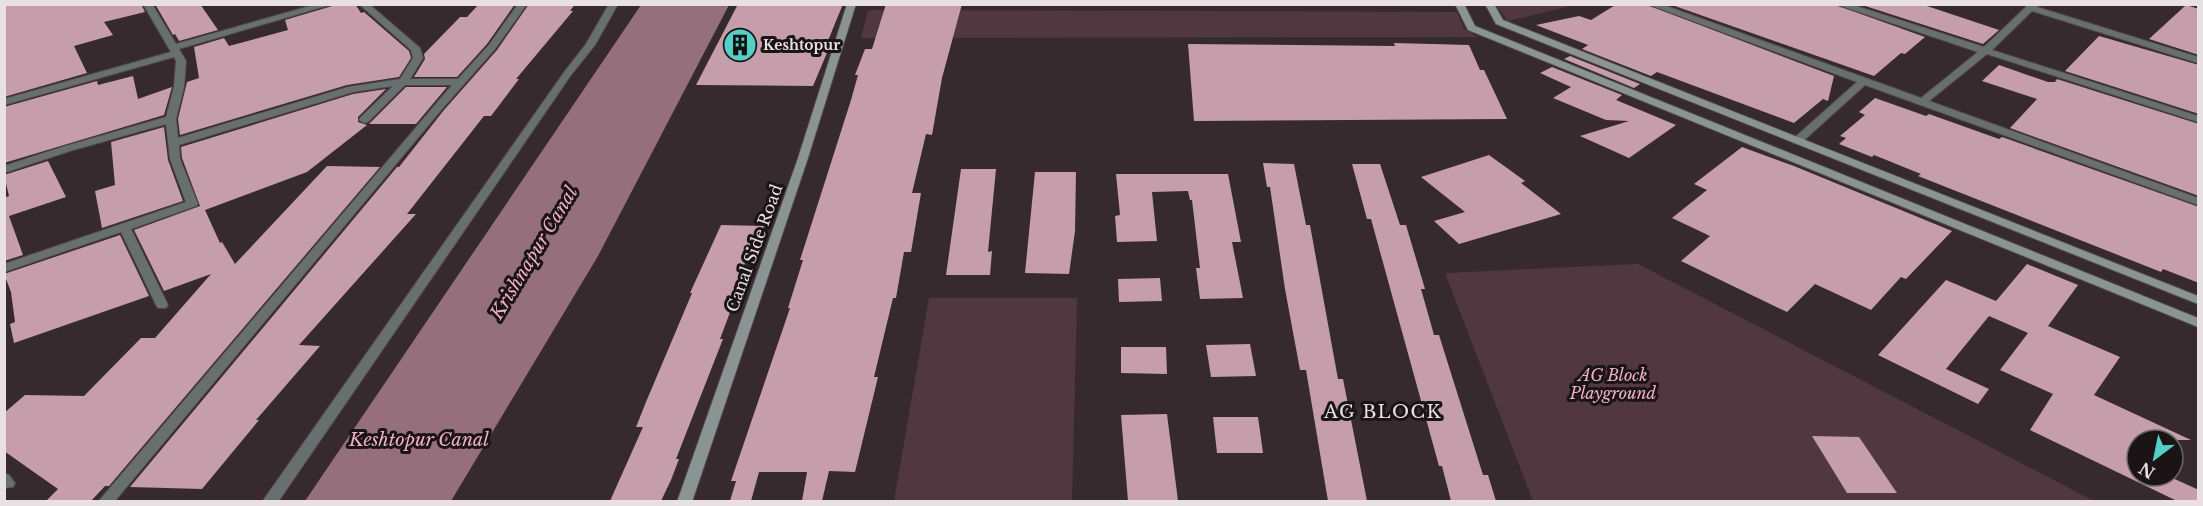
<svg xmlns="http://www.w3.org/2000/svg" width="2203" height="506" font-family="'Libre Baskerville',serif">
<rect width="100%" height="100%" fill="#362a2e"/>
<g fill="#513840">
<polygon points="1496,5 1575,5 1508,21"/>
<polygon points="868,10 1457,12 1464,29 1477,37 861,38"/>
<polygon points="1638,264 2094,501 1533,501 1445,273"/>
<polygon points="929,298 1077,298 1072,501 894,501"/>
</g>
<polygon fill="#956f7b" points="641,5 729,5 598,256 451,501 305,501"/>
<g fill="#c69daa">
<polygon points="4,4 141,4 145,12 104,22 113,35 74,46 87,73 4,97"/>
<polygon points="155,4 200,4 218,30 179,41 175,34 173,35"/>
<polygon points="339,4 355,4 361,13 364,12 409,51 411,58 399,77 347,85 180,135 178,119 187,82 199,78 194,47 224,38 229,46 288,30 285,20"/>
<polygon points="479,4 515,4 487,44 457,77 414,77 425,59 424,54 460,17 467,17"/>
<polygon points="529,4 575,4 570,11 573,11 516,79 519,79 491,116 484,116 407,214 416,214 299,345 320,346 256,420 259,420 202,489 130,487 397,167 399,167 444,110 497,50"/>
<polygon points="738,4 843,4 825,48 829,48 813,86 696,85"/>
<polygon points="886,4 962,4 942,78 932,135 926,134 912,193 921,193 911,252 904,252 896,298 893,298 874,377 878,377 855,472 829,471 822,501 802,501 807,472 759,472 751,501 730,501 736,481 731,481 790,308 788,308 803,260 800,260 851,100 858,75 855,75 865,49 872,49"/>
<polygon points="1617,4 1645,4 1834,76 1828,101 1823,99 1794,123 1657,72 1651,76 1582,49 1588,45 1536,25 1579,16 1591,20"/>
<polygon points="1669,4 1833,4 1925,37 1905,54 1901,53 1874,76"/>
<polygon points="1859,4 1921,4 1999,30 1983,44"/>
<polygon points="2186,5 2199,9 2199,55 2149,39"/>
<polygon points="2099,36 2199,65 2199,114 2065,71"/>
<polygon points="1394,43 1469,45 1480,70 1484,70 1507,119 1194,121 1188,44 1395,46"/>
<polygon points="1570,56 1640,84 1634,88 1564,59"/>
<polygon points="1999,65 2048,82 2055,82 2057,79 2199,124 2199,196 2010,128 2037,99 1982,81"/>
<polygon points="1552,67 1622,95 1616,100 1676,125 1629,158 1580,136 1629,121 1606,120 1553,98 1571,87 1540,73"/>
<polygon points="133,76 138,99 172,87 164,115 4,163 4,107 97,81 98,85"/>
<polygon points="406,87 447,87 416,124 369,124"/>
<polygon points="386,89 358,117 358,122 367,125 307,172 205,210 220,243 222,242 235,264 327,166 380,167 109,486 105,486 91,501 46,501 58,489 4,451 4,413 25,395 84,396 141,338 155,338 211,274 164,291 134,230 200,206 182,158 181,147 353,94"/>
<polygon points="1875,98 1926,116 1929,114 1999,139 2002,137 2199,207 2199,283 2163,269 2161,272 1918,176 1921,174 1874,155 1872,157 1839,144 1846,138 1840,136 1865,115 1859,112"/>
<polygon points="164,127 168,160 183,201 102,228 95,191 115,185 111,142"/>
<polygon points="1742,147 1794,166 1952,231 1906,279 1901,277 1871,310 1815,284 1787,312 1681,261 1710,236 1672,218 1707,190 1694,184"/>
<polygon points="1489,155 1525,181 1521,183 1561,214 1459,244 1434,221 1465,212 1421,177"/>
<polygon points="48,161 66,197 9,216 23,255 4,261 4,198 9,196 4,175"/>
<polygon points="1263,163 1294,164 1306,225 1310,225 1338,379 1343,379 1367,501 1328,501 1306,370 1300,370 1285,289 1270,187 1267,187"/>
<polygon points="1352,164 1380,164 1400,225 1406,225 1425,289 1421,289 1434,335 1439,335 1483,475 1488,475 1496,501 1451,501 1442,466 1439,466 1371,219 1367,219"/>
<polygon points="961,169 996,169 988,252 992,251 990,275 946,275"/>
<polygon points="1035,172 1076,172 1075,231 1069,274 1025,273"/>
<polygon points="1116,174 1228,174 1241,242 1232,242 1243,298 1200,299 1196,268 1200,268 1192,200 1190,200 1188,191 1152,192 1157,241 1117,242 1115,216 1120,215"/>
<polygon points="721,225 764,226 752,255 748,255 731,299 735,299 720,339 723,339 676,459 679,459 671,480 661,501 610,501 643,427 636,427 646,402 692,293 690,293"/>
<polygon points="120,235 149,296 14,343 10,324 15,322 11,292 4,274"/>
<polygon points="2027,264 2078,285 2048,326 2120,357 2094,395 2191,440 2137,440 2137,476 2168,476 2199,490 2199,501 2177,501 2030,430 2053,394 2000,370 2028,333 1989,316 1946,369 1989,389 1978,404 1878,355 1946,280 1996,301"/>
<polygon points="1160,278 1162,301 1119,302 1118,279"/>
<polygon points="1250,344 1256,376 1211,377 1206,345"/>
<polygon points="1121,347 1166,347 1167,374 1121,373"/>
<polygon points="1167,414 1178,501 1128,501 1121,415"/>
<polygon points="1213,417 1258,417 1263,453 1217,453"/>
<polygon points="1812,436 1859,437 1897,493 1847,493"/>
</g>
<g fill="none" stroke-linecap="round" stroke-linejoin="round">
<defs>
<g id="street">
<polygon points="143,4 152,4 176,44 317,4 333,4 179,49 186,61 184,87 176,119 178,138 348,87 400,79 413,58 411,50 359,4 369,4 420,48 423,58 410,79 458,79 489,45 518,4 527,4 495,49 442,109 114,502 98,502 452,85 405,85 368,122 364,123 359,120 360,118 393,86 353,92 179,145 180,159 198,204 196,206 131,229 168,305 166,308 158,308 156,305 121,232 4,272 4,264 186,202 170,159 166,124 70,151 4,173 4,166 62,147 166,117 174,87 176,61 174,57 4,105 4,99 171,52"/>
<polygon points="609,4 618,4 595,45 571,75 278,502 262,502 565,71 586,44"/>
<polygon points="1647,4 1661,4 1921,98 1978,52 1835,4 1850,4 1984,47 2029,4 2039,4 2037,7 2198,57 2198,63 2032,11 1992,50 2198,116 2198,122 1987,54 1929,101 2198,198 2198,205 1865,85 1801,143 1793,143 1792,141 1793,139 1857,82"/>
<polygon points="4,473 9,475 15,483 13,487 4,488"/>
</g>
<g id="secondary">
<polygon points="847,4 856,4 808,158 692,502 677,502 798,158"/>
<polygon points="1455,4 1464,4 1475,26 2198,318 2198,327 1468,30"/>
<polygon points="1485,4 1494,4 1503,20 2198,296 2198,304 1496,24"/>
</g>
</defs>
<use href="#street" stroke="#52474b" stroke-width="2"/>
<use href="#secondary" stroke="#52474b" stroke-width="2"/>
<use href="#street" fill="#686f6f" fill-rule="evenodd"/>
<use href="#secondary" fill="#899493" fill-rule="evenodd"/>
</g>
<defs>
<symbol id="building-disc" viewBox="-11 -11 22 22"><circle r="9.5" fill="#55cec6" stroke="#1a1416"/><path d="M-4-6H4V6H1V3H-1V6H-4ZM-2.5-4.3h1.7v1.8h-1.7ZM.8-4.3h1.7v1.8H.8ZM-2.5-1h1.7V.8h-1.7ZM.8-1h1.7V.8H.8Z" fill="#111"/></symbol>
</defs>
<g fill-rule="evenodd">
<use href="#building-disc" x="721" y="26" width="38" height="38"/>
</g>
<g text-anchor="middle" stroke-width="6" stroke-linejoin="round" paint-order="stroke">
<g font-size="14" font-weight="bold" fill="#e8e0e2" stroke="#1a1416" text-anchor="start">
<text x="763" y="50">Keshtopur</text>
</g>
<g font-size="16" fill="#e8e0e2" stroke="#1a1416">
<text transform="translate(754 248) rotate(-70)" y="6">Canal Side Road</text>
</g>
<g font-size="16" font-style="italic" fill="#f2b0c5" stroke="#1a1416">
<text x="1613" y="381">AG Block<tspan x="1613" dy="18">Playground</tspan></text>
</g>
<g font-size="18" font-style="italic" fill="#f1afc4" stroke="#1a1416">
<text transform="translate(534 253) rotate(-59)" y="6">Krishnapur Canal</text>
<text x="419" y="446">Keshtopur Canal</text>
</g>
<g font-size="18" letter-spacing="1.5" fill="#e8e0e2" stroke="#1a1416">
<text x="1383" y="418">AG BLOCK</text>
</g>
</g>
<rect width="2203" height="506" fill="none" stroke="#e8e0e2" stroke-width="12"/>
<g transform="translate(2155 458) rotate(212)"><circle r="28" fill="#1a1416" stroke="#6c6668" stroke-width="1.5"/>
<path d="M0-4.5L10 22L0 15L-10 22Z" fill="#55cec6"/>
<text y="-9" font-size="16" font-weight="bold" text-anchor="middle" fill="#e8e0e2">N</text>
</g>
</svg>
